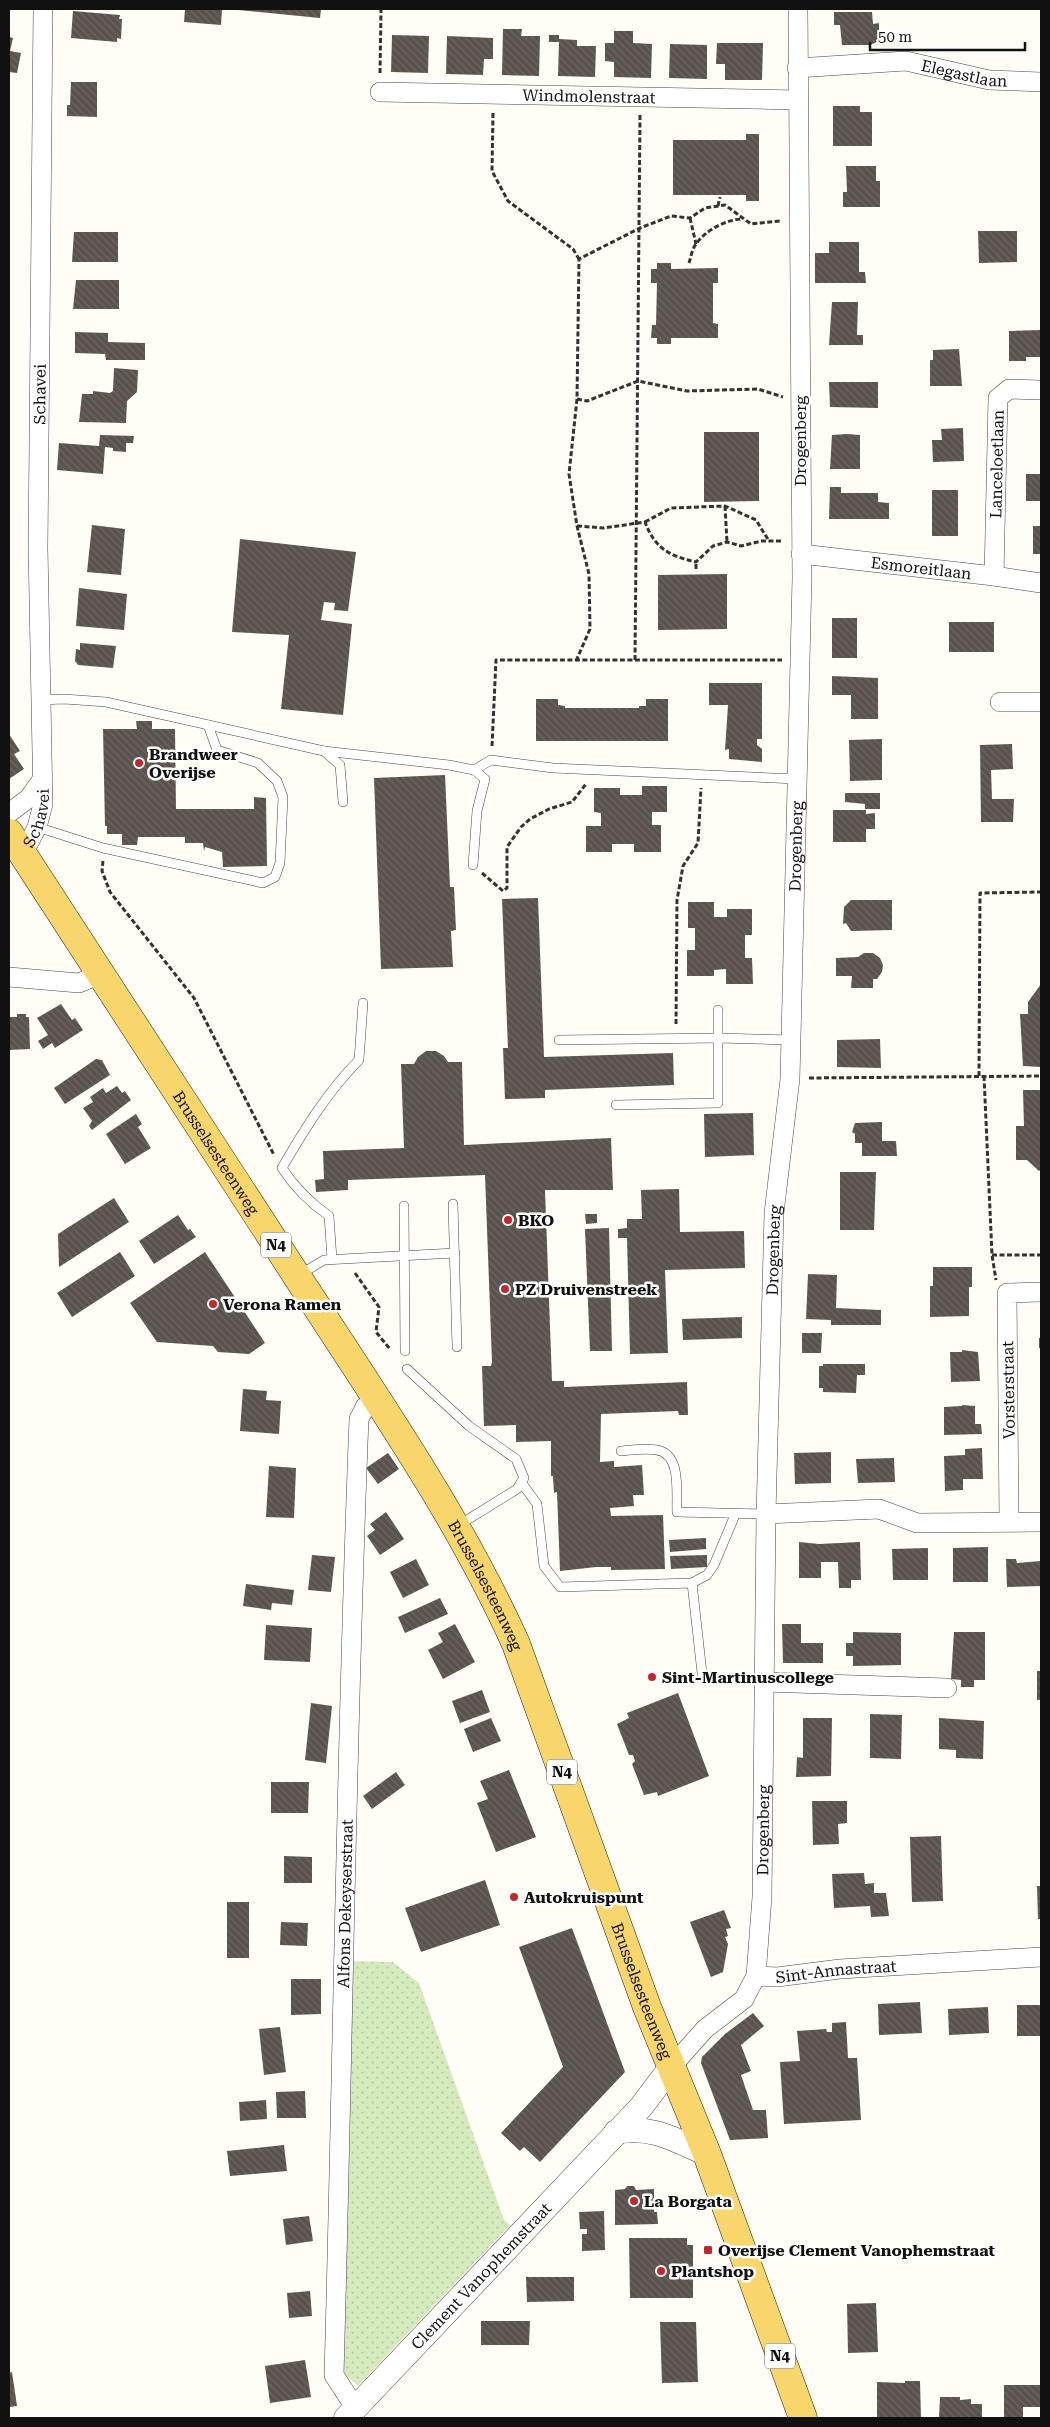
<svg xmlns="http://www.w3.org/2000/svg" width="1050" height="2427" font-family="'Roboto Serif',serif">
<defs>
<pattern id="grass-dots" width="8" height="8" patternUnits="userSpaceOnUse" patternTransform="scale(1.25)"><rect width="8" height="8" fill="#d5ebbd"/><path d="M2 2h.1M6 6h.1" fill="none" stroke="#b6c8a1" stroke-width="1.8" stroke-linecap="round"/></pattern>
<pattern id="building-back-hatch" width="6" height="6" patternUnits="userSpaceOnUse" patternTransform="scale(1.25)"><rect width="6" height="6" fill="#5a524d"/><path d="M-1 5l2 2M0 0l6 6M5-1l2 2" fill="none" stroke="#6d6662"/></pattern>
</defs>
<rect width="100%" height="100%" fill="#fffdf5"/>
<polygon fill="url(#grass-dots)" points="349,1961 393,1962 419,1983 504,2220 510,2225 358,2386 341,2371"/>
<g fill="url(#building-back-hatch)">
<polygon points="185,9 222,9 221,25 184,22"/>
<polygon points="228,9 321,9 320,18"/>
<polygon points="73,11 120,15 119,19 122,19 121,39 117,38 117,42 71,38"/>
<polygon points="834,12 872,12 873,24 879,23 879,41 870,45 842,45 840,25 834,25"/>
<polygon points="503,29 522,29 521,36 540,36 539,76 502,75"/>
<polygon points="614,31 633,31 633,43 652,44 651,78 614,77 614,62 605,61 605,43 614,43"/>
<polygon points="392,35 429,36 428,73 391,72"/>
<polygon points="549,35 559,35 559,39 577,40 577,46 596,46 595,77 558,76 559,42 549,42"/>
<polygon points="447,36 493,38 493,59 484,59 483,75 446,74"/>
<polygon points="9,37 13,38 10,51 21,53 17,73 9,72"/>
<polygon points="717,43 763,43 762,80 725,80 725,64 716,64"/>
<polygon points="670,44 707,45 707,79 669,78"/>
<polygon points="71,82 97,82 97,117 67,116 67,105 70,105"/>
<polygon points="833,106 860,106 860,112 872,112 872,146 833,146"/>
<polygon points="746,134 759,134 759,201 746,201 746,195 673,195 673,140 746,140"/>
<polygon points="846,166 876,166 876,181 880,181 880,207 843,207 843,192 847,192"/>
<polygon points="978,231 1017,231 1017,262 979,263"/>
<polygon points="74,232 118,232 118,262 72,262"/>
<polygon points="829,242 859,242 859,272 865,272 866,283 815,283 815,253 829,253"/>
<polygon points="657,263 671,263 671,269 718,268 718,283 713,283 713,323 718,324 718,338 671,338 671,344 657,344 657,338 651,338 652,325 656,325 657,283 651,283 651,269 657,269"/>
<polygon points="76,280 119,280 119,309 73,309"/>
<polygon points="832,302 858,302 857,335 863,335 863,345 829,345"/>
<polygon points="1041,330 1041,357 1026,357 1026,361 1009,361 1009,331"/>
<polygon points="75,332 108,333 108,342 145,343 145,360 106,360 105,354 75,353"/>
<polygon points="959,349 962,386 930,386 930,360 933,360 933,350"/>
<polygon points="114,368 138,370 137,392 127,401 126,423 79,422 82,394 93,394 93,391 110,393 113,391"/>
<polygon points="829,382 878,382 878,408 830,407"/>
<polygon points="963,428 964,461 933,462 932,440 942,440 941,429"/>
<polygon points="704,432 759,432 759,501 704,502"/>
<polygon points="847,434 860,435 860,469 830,469 832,435"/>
<polygon points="100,435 134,436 133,443 126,443 126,452 113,451 113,448 105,447 103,474 57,470 59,443 99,446"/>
<rect x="1026" y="474" width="15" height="27"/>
<polygon points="830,487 841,487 841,493 878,493 878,502 889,503 889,519 829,519"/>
<rect x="932" y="490" width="26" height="46"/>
<polygon points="92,525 125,529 121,575 87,572"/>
<rect x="1033" y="526" width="8" height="28"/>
<polygon points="240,539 356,552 348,611 334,610 335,603 324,602 321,620 352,624 343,715 281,709 289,635 232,632"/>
<polygon points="727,574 727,629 658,630 658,575"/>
<polygon points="79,588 127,594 124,630 76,626"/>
<rect x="832" y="618" width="25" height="40"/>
<rect x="949" y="622" width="45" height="30"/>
<polygon points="80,643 116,646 113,668 78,665 75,661 76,649 80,650"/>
<polygon points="832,676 878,678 878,719 851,719 851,695 832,695"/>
<polygon points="709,683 762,683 762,739 757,739 757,745 762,749 762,762 729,759 729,749 725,750 728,705 709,705"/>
<polygon points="536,699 558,699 558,705 565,706 565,708 639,708 639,706 646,706 646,699 668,699 668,741 536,741"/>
<polygon points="136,721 152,721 152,729 175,729 176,809 254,809 254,797 266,798 267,866 223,867 222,852 205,847 204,851 203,843 185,843 185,837 138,837 137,845 122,845 122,834 107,834 107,826 105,826 103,729 137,729"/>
<polygon points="9,734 20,751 14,754 24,769 9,779"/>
<polygon points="882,739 882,780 850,781 849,740"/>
<polygon points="1012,744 1013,769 991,770 992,799 1014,799 1013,822 981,822 980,745"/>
<polygon points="445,775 450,887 454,887 456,930 451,931 453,967 381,969 374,778"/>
<polygon points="642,786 667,786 667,812 652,812 652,825 661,825 661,852 634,852 634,844 612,844 612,852 586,852 586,826 601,826 601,813 594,812 594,788 620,788 620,795 642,795"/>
<polygon points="845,793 880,793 880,809 865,809 865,804 845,802"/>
<polygon points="833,810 866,810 866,814 875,813 875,829 866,829 866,842 833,842"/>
<polygon points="538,898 544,1057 673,1053 674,1085 545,1090 545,1098 505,1099 503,1048 508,1048 502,899"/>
<polygon points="851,900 892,900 892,930 851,931 846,923 843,924 844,907"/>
<polygon points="688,902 714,902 714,917 727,917 727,909 752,909 752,935 745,935 745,958 752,958 753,984 726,984 726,969 714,970 714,976 687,976 687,950 695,950 695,928 688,928"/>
<polygon points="864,953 873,953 880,958 883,965 882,972 877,979 873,979 873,988 851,988 852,976 836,976 836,958 858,957"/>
<polygon points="1041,984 1041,1067 1023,1066 1020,1014 1028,1014 1028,1002"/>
<polygon points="61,1004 72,1020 75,1018 83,1030 55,1048 52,1043 43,1049 38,1041 48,1035 37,1018"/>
<polygon points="17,1014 26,1014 26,1017 29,1017 30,1049 9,1050 9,1017 17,1017"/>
<polygon points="880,1039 881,1068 837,1067 837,1040"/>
<polygon points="426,1051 436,1051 444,1056 448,1062 462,1062 464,1145 611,1138 613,1190 545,1190 552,1381 564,1381 564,1387 687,1382 688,1415 679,1415 678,1411 601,1414 600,1462 614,1461 614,1467 642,1465 644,1495 633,1495 634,1506 610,1508 611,1516 663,1515 665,1569 611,1570 611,1567 596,1567 560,1571 557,1492 554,1493 553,1476 551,1476 551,1441 516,1442 516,1425 484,1426 482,1366 491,1366 492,1362 485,1175 348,1180 348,1190 316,1192 315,1180 324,1179 323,1151 404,1148 401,1064 414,1064 418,1057"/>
<polygon points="96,1059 102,1060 110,1075 65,1104 54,1088"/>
<polygon points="117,1086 122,1093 125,1091 131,1100 92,1130 89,1126 92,1121 83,1108 93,1102 90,1097 103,1088 106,1093"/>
<polygon points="1023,1090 1041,1090 1041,1169 1039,1171 1027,1160 1016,1160 1016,1126 1024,1126"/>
<polygon points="753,1113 754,1155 705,1157 704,1114"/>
<polygon points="136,1114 142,1124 138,1127 151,1148 125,1164 106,1134"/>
<polygon points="882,1122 882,1141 896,1141 897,1156 862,1156 862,1143 855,1143 855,1134 852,1132 855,1123"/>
<polygon points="840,1172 876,1172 874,1230 840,1230"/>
<polygon points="679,1189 680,1232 744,1231 745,1268 665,1270 668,1353 630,1354 627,1238 618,1238 618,1229 627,1228 627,1219 642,1219 641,1190"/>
<polygon points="114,1198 129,1222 59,1267 58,1234"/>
<polygon points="585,1214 597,1214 597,1223 586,1224"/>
<polygon points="178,1215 188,1230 190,1229 196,1237 154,1264 139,1241"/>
<polygon points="609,1228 612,1351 590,1351 585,1229"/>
<polygon points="120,1252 135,1276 72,1317 57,1293"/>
<polygon points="205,1252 265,1343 249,1354 218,1352 213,1346 157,1342 130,1303"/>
<polygon points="933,1267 972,1267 972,1287 969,1287 969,1316 930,1317 930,1286 933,1286"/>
<polygon points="808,1274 837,1275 836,1308 881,1310 881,1325 831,1325 831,1320 806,1319"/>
<polygon points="742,1317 742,1338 683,1340 682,1319"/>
<polygon points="802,1333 822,1333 821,1353 802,1353"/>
<rect x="1039" y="1338" width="2" height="10"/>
<polygon points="962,1350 978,1352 980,1381 951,1382 950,1352 962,1352"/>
<polygon points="823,1364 865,1364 865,1375 857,1375 856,1393 823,1392 823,1388 819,1388 819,1366 823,1366"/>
<polygon points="243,1389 267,1391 266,1400 281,1401 279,1434 240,1431"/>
<polygon points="962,1405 975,1406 975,1424 981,1424 982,1434 944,1435 944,1407 962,1406"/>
<polygon points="982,1448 983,1479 963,1479 963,1490 945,1491 944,1456 965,1455 965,1449"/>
<polygon points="831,1452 831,1483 795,1484 794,1453"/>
<polygon points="388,1453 399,1469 378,1484 366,1468"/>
<polygon points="894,1458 895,1482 858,1483 856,1459"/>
<polygon points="269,1466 296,1468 294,1518 266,1517"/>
<polygon points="386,1512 404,1539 380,1555 367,1536 375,1530 370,1524"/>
<polygon points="706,1538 706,1549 670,1552 669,1540"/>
<polygon points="799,1542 819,1544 860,1542 861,1580 851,1580 851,1588 839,1588 838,1562 821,1562 821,1578 799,1578"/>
<polygon points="988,1547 988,1582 953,1582 953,1548"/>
<polygon points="928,1548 928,1580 893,1580 892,1549"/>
<polygon points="312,1555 335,1557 331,1592 308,1590"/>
<polygon points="707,1555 707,1567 671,1569 670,1556"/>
<polygon points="416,1559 429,1585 403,1598 390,1572"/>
<polygon points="1006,1559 1016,1559 1017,1563 1041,1561 1041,1586 1007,1587"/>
<polygon points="246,1584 294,1590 292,1605 272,1603 271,1610 243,1606"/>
<polygon points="440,1598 448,1614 405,1633 398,1617"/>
<polygon points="455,1624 475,1662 443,1679 428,1650 443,1642 438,1633"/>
<polygon points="782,1624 801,1624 801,1643 823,1643 823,1663 783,1663"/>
<polygon points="266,1625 312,1628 310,1662 264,1660"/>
<polygon points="853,1632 901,1633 901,1665 853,1666 853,1656 846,1656 846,1643 853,1643"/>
<polygon points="954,1632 985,1632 985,1680 974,1680 974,1687 961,1687 961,1680 951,1679"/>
<rect x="1037" y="1671" width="4" height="29"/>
<polygon points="482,1690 490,1712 460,1723 452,1701"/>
<polygon points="678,1693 709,1776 658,1796 657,1792 644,1795 632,1764 635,1761 633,1755 629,1755 617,1724 629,1718 627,1713"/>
<polygon points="311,1703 332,1706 326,1763 305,1760"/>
<polygon points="870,1714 902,1715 901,1759 870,1758"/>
<polygon points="491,1718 501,1741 473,1752 464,1729"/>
<polygon points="803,1718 832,1718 831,1776 796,1777 797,1757 803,1758"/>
<polygon points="939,1718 984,1721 983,1759 956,1758 956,1750 939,1749"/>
<polygon points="509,1770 536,1837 496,1852 477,1803 488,1799 480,1781"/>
<polygon points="396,1772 405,1785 372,1809 363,1796"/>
<polygon points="271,1782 309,1782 308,1813 271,1813"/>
<polygon points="812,1801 847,1801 847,1823 838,1824 839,1844 813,1845"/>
<polygon points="941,1836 943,1901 912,1902 910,1837"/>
<polygon points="284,1856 312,1857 312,1883 284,1883"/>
<polygon points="864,1873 865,1884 874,1883 874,1893 886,1893 889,1916 871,1917 870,1906 834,1908 832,1874"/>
<polygon points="485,1880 500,1925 421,1952 405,1908"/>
<polygon points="1037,1886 1041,1886 1041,1919 1038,1919"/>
<rect x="227" y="1902" width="22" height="56"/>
<polygon points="724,1910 731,1928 726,1929 728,1936 725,1937 728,1944 723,1972 711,1977 690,1922"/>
<polygon points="281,1922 308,1923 307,1946 280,1945"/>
<polygon points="572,1928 625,2072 540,2162 524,2147 520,2151 501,2133 563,2067 519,1947"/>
<polygon points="291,1979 321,1979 321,2014 291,2015"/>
<polygon points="920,2002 922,2033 879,2035 878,2004"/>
<rect x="1017" y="2005" width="24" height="31"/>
<polygon points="988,2007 989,2033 949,2035 948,2009"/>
<polygon points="753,2013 764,2026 741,2045 751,2071 741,2075 753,2110 766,2110 768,2138 730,2140 701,2063 702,2057 725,2034"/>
<polygon points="846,2022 848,2058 857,2058 861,2120 784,2124 780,2062 800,2061 797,2031 826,2029 827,2032 832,2032 832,2023"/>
<polygon points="280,2027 286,2072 264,2075 259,2029"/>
<polygon points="305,2091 306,2118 277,2118 276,2092"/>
<polygon points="266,2100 267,2119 240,2121 239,2102"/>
<polygon points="284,2145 287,2171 230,2176 227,2151"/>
<polygon points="627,2186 634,2186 636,2190 654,2189 654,2212 657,2212 658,2224 615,2225 615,2190 625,2189"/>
<polygon points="604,2211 605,2250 582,2251 582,2234 587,2234 587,2229 580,2229 579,2212"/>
<polygon points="309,2216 313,2241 286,2245 283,2219"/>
<polygon points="629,2238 687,2238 687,2245 693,2245 693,2298 630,2298"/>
<polygon points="526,2277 574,2277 574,2301 527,2302"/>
<polygon points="310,2291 312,2316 289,2318 287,2293"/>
<polygon points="876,2303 878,2352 848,2353 847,2304"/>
<polygon points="481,2321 530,2321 529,2345 481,2345"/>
<polygon points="660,2322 696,2322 698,2382 662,2383"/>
<polygon points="305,2360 311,2397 270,2403 265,2366"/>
<polygon points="12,2372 17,2406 9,2407 9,2373"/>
<polygon points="905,2381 920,2381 921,2418 877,2418 877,2382 905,2383"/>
<polygon points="1004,2385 1041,2385 1041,2407 1023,2407 1023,2418 1004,2418"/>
<polygon points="940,2397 960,2397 960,2400 971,2399 971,2404 982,2404 982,2418 939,2418"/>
</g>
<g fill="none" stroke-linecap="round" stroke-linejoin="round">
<defs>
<g id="service">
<polyline points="40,700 64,699 106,702 324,751 340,765 343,802"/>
<polyline points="324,751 449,765 474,770 491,760 553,768 797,779"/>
<polyline points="37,827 103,848 263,883 275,877 280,863 283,797 277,781 258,763 217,750 208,725"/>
<polyline points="473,865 477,811 485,779 474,770"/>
<polyline points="559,1040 718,1038 718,1010"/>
<polyline points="616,1105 718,1103 718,1038 791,1040"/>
<polyline points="453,1204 457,1347"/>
<polyline points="404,1206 405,1351"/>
<path d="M332,1259L329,1216C309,1202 295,1188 282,1168C304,1130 328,1091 359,1060L363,1003"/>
<polyline points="299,1275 324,1260 455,1253"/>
<polyline points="407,1369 469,1426 516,1459 524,1478 517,1489 459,1525"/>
<path d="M621,1451C633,1450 645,1448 657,1450C682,1454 676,1494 677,1512L766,1514"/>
<polyline points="521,1482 537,1504 544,1566 560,1587 692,1583 702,1673"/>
<polyline points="692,1583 707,1575 714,1565 735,1515"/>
</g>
<g id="minor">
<path id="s1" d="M797,68L906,61L989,80L1041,82"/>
<path id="s2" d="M380,92L798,100"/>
<path id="s3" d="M801,554L994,576L1041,583"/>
<path id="s4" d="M994,576L998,398L1009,389L1041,390"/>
<polyline points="1000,702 1041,702"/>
<polyline points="9,813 29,798 41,781"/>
<path id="s5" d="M23,854L37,827L43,804L38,548L43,9"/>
<polyline points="9,977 79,983 100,974"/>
<polyline points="766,1514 879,1509 917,1523 1041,1522"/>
<polyline points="1009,1521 1007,1293 1041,1292"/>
<polyline points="764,1682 947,1688"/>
<path id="s6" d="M756,1976L762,1897L766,1514L774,1213L790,1079L802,578L798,9"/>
<path id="s7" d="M672,2066L705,2029L744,1999L756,1976L777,1977L840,1969L1041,1957"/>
<path id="s8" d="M356,2409L334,2375C343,2056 346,1737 359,1419L365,1407L375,1398"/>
</g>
<g id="tertiary">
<path d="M616,2132C652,2125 675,2140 707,2154"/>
<path id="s9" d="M346,2418L641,2107L672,2066"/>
</g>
<g id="primary">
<path id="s10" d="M9,833C110,989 211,1145 313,1301C385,1412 461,1522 516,1644L647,2007L707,2154L803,2418"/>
</g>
</defs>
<use href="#service" stroke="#444" stroke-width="10"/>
<use href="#minor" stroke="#444" stroke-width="20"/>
<use href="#tertiary" stroke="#444" stroke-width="25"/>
<use href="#primary" stroke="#222" stroke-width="29"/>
<g stroke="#333" stroke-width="3" stroke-dasharray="5 2.5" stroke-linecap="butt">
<polyline points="380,73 381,9"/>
<polyline points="493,113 492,171 508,201 573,249 579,259"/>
<polyline points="718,206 720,197"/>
<polyline points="690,218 696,244"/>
<path d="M689,263C691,257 692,249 696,244C706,230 725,220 742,219"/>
<polyline points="577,399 587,401 638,381 687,391 758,389 783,397"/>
<polyline points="725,506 727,542"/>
<polyline points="645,522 671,508 725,506 756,520 769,541"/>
<path d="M577,526L604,528L645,522C655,549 670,556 696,562L713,546L727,542L741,546L762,541H783"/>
<polyline points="696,569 696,562"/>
<polyline points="635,660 640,115"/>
<polyline points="576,661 590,629 589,574 577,526 569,474 577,399 579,259 640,228 671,216 690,218 705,208 725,205 751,224 780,221"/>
<polyline points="492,746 496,660 782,660"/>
<polyline points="103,861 102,871 110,892 194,998 274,1155"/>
<polyline points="482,873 503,891 507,888 507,847 521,827 530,819 549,809 572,802 586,784"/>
<polyline points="676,1024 677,900 683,866 698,843 701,788"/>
<polyline points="979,1076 980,893 1041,892"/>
<polyline points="984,1076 992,1255 996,1280"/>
<polyline points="809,1078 1041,1076"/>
<polyline points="992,1255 1041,1255"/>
<polyline points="355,1273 379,1307 376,1332 390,1349"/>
</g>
<use href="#service" stroke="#fff" stroke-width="9"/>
<use href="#minor" stroke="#fff" stroke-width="19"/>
<use href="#tertiary" stroke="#fff" stroke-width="24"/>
<use href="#primary" stroke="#f9d66b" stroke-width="28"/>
</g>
<g fill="#c4262e" stroke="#fff" stroke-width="2">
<circle cx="139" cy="763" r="5"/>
<circle cx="508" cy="1220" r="5"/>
<circle cx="505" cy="1289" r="5"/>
<circle cx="213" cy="1304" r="5"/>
<circle cx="652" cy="1677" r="5"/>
<circle cx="514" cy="1897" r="5"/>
<circle cx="634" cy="2201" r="5"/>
<rect x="703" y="2245" width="10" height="10" rx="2.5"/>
<circle cx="661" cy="2271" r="5"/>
</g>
<g text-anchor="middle" stroke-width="5" stroke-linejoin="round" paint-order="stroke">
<g fill="#fff" stroke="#585858" stroke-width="1">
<rect x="261" y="1232.5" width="30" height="25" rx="4"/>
<rect x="547" y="1759.5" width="30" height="25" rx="4"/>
<rect x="765" y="2343.5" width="30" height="25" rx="4"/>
</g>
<g font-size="15" font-weight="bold" fill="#111">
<text x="276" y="1250">N4</text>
<text x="562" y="1777">N4</text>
<text x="780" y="2361">N4</text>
</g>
<g font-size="16" fill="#111" stroke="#fff">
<text dy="6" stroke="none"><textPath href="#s1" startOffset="169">Elegastlaan</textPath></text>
<text dy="6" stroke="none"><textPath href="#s2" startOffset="209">Windmolenstraat</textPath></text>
<text dy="6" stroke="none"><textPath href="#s5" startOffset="464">Schavei</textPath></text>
<text transform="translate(800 441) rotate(-90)" y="6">Drogenberg</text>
<text dy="6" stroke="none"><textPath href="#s4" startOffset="112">Lanceloetlaan</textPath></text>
<text dy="6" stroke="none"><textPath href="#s3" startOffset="121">Esmoreitlaan</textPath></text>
<text dy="6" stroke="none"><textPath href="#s5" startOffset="39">Schavei</textPath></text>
<text dy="6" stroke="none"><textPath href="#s6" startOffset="1131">Drogenberg</textPath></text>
<text dy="6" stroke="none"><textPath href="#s10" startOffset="381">Brusselsesteenweg</textPath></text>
<text dy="6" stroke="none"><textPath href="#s6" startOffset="726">Drogenberg</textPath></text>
<text transform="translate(1008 1390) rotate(-91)" y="6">Vorsterstraat</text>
<text dy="6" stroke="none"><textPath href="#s10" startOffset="891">Brusselsesteenweg</textPath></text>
<text dy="6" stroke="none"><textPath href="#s6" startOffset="146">Drogenberg</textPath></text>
<text dy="6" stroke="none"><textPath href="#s8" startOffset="512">Alfons Dekeyserstraat</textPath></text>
<text dy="6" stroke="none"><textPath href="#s7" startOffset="205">Sint-Annastraat</textPath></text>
<text dy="6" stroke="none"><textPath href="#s10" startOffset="1326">Brusselsesteenweg</textPath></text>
<text dy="6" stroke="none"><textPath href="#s9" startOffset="196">Clement Vanophemstraat</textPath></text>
</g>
<g font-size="16" font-weight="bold" fill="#111" stroke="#fff" text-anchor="start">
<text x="149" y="760">Brandweer<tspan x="149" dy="18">Overijse</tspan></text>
<text x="518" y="1226">BKO</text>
<text x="515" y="1295">PZ Druivenstreek</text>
<text x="223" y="1310">Verona Ramen</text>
<text x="662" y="1683">Sint-Martinuscollege</text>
<text x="524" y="1903">Autokruispunt</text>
<text x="644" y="2207">La Borgata</text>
<text x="718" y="2256">Overijse Clement Vanophemstraat</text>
<text x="671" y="2277">Plantshop</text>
</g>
</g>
<rect width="1050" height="2427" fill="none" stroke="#111111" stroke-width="20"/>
<path d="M870 42v8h155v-8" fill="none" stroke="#111111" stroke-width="2.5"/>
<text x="878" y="42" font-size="15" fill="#111111" stroke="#ffffff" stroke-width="4" paint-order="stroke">50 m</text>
</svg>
